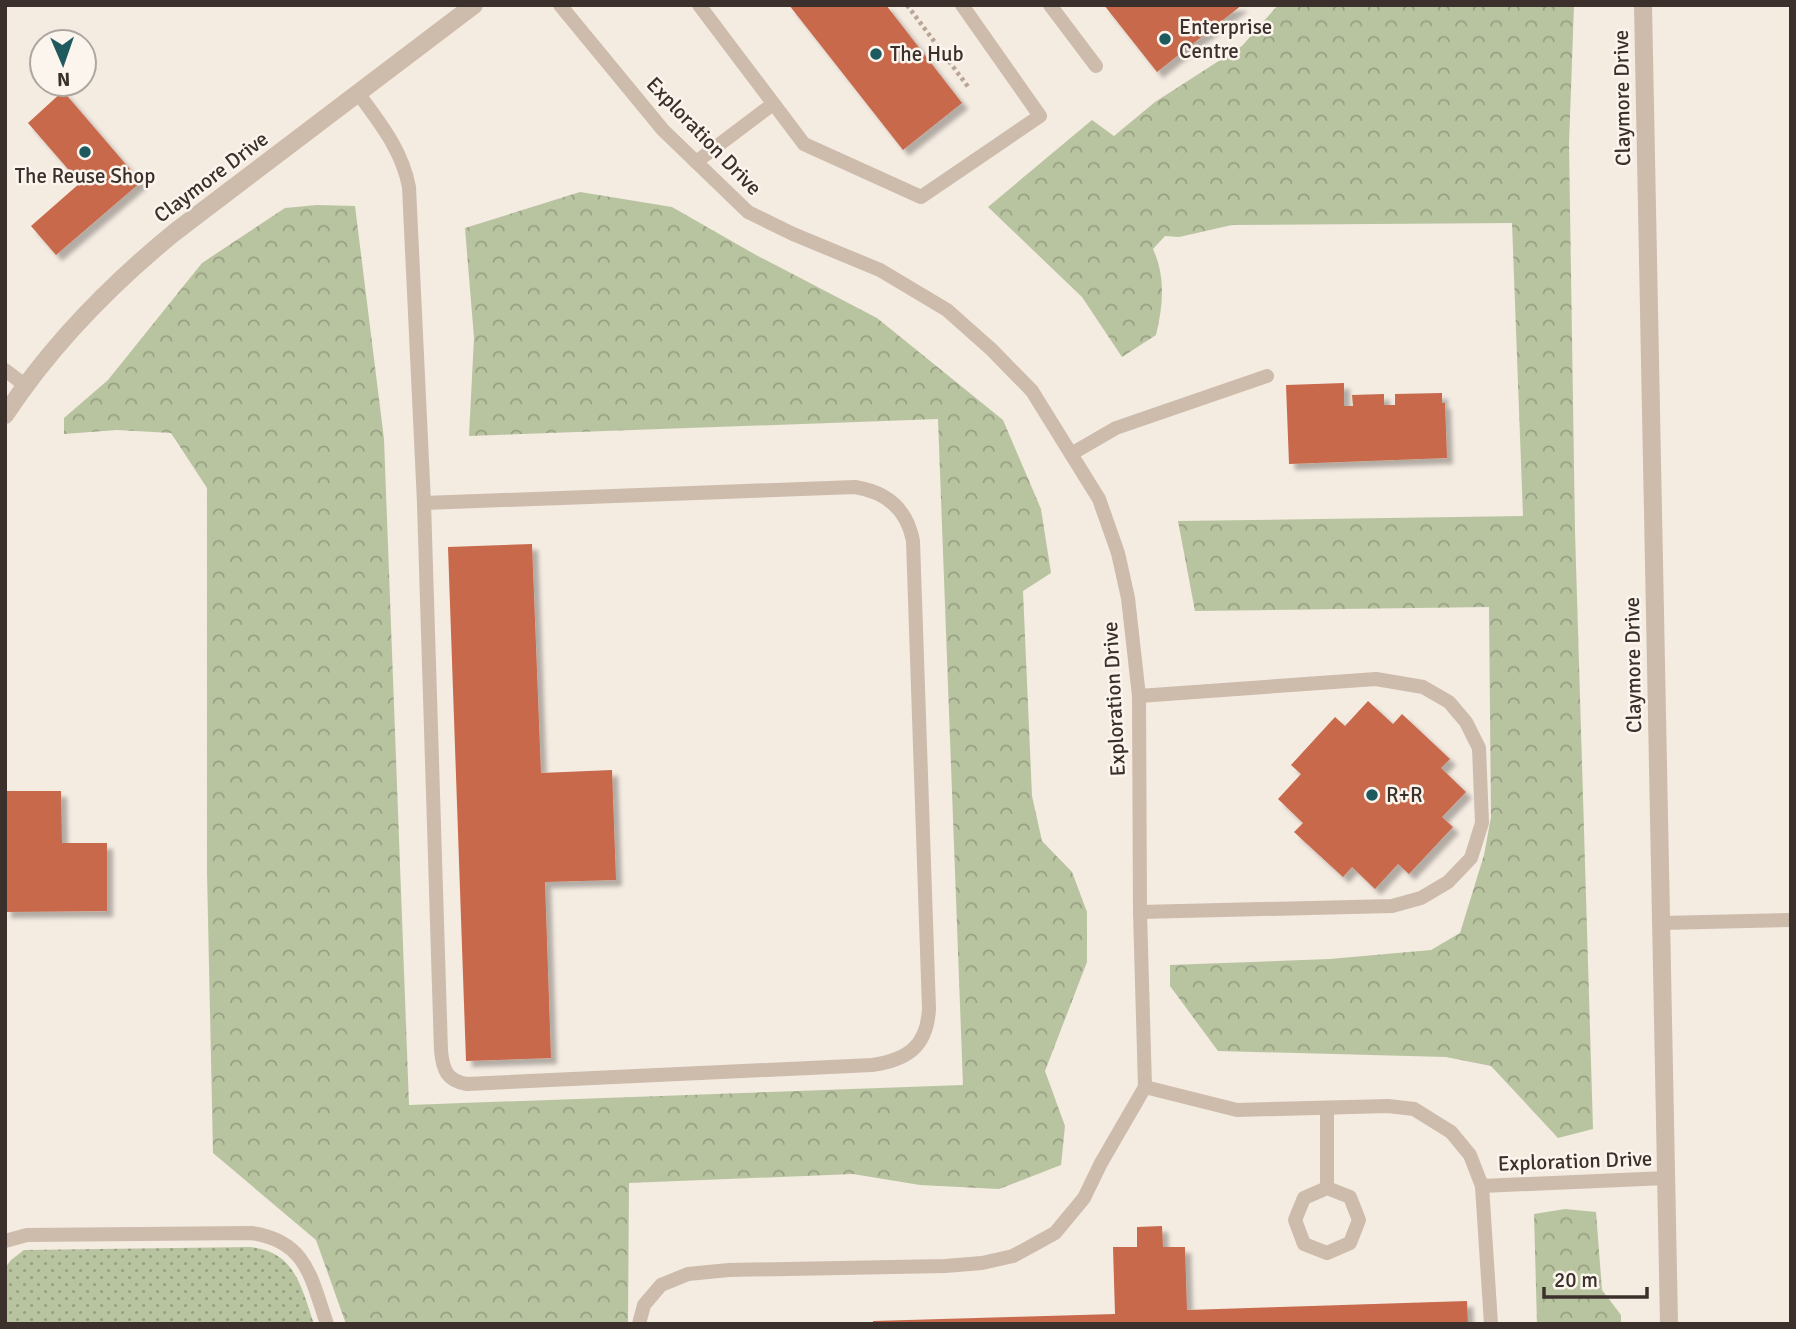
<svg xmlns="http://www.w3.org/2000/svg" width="1796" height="1329" font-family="Signika,sans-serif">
<defs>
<pattern id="grass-dots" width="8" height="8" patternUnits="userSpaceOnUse" patternTransform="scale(1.75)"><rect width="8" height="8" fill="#b8c4a0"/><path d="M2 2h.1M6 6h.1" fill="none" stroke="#97a083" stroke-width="1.8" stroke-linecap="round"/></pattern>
<pattern id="forest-crowns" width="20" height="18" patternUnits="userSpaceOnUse" patternTransform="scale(1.75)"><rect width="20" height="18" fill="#b8c4a0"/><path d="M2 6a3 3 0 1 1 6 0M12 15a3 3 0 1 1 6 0" fill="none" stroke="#97a083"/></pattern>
<filter id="shadow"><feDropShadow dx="6" dy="6" stdDeviation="2" flood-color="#0004"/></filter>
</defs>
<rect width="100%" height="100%" fill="#f4ebe1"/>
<path fill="url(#grass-dots)" d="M250,1247C296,1252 301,1287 314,1324H5V1268L11,1260L24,1250Z"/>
<g fill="url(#forest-crowns)">
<path d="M1278,5H1574L1569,144L1575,531L1593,1129L1558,1138L1491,1066L1446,1057L1218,1051L1170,986V965L1330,959L1431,950L1460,933L1484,855L1491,817L1489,607L1195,611L1178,521L1523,516L1512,223L1232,225L1179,237L1165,236L1153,249C1166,278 1163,305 1156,335L1122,357L1082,297L988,207L1092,120L1114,136L1155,102L1242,46Z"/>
<polygon points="580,192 672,207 756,255 877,318 1003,420 1041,509 1051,573 1023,591 1032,796 1042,841 1072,872 1087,912 1087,962 1045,1071 1065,1126 1061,1165 999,1189 920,1185 853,1174 629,1183 628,1324 346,1324 316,1240 213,1153 207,872 207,488 171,433 117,430 64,434 64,418 108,380 202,263 285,208 317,205 355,206 384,439 409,1105 963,1085 938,419 469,436 474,338 465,228"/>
<polygon points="1565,1209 1596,1212 1602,1290 1621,1315 1621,1324 1537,1324 1534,1214"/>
</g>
<g fill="#c8694b" filter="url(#shadow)">
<polygon points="789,5 886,5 962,103 903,150"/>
<polygon points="1104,5 1242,5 1157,72"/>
<polygon points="63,91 141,182 56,255 31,226 80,183 28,123"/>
<polygon points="1344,383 1344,406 1353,406 1352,395 1384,394 1384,405 1395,405 1395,394 1442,393 1442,403 1445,403 1447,458 1289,464 1286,385"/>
<polygon points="532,544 541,773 612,770 616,880 545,882 551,1058 466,1061 448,547"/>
<polygon points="1368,701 1393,724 1402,714 1450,759 1441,768 1466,792 1442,817 1453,827 1409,874 1398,864 1375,889 1352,867 1343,877 1294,832 1303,823 1278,799 1301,774 1291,765 1335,717 1345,726"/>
<polygon points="5,791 61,791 62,843 107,843 107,911 5,912"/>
<polygon points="1162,1226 1163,1247 1185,1247 1187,1310 1467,1301 1468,1324 873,1324 873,1321 1115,1314 1113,1247 1137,1247 1137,1227"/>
</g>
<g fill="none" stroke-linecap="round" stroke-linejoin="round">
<polyline stroke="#b9a596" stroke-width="4.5" stroke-dasharray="3.5 3.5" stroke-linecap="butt" points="907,5 969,88"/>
<g stroke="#cdbbac" stroke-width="14">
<polyline points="560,5 663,130 748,212 793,234 880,270 947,310 992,350 1032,391 1099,499 1118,553 1128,598 1139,696 1140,912 1145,1087 1237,1110 1388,1106 1414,1109 1451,1132 1470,1155 1482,1186 1666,1178"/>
<polyline points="699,5 804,144 921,197 1040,116 962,5"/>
<polyline points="1050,5 1096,66"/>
<path d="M358,93C380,123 402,150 409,187L424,503L855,487C887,492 907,509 913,541L929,1009C927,1046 908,1060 872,1065L467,1084C447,1081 443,1070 441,1051L424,503"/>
<polyline points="696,162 773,104"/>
<polyline points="5,370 26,386"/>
<polyline points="1071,454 1116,428 1267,376"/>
<polyline points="1139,696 1376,679 1423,687 1449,702 1466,722 1479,748 1482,823 1471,858 1448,882 1421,898 1392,906 1140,912"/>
<polyline points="1661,923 1791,920"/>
<polyline points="1327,1108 1327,1188"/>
<polyline points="1482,1186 1491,1324"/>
<polygon points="1327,1188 1350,1197 1359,1220 1350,1243 1327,1253 1304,1244 1295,1220 1304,1198"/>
<path d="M5,1241L27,1235L251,1233C307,1241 311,1278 327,1324"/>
<polyline points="639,1324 644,1305 661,1285 688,1274 729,1270 945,1266 982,1263 1013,1256 1055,1233 1084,1198 1101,1163 1145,1087"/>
</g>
<g stroke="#cdbbac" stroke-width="18">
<polyline points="1643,5 1669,1324"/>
<path d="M5,415C52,344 110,285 175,232L474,5"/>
</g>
</g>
<g fill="#1f5a5e" stroke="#fbf5ee" stroke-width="2.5">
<circle cx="1165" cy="39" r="7"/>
<circle cx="876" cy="54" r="7"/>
<circle cx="85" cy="152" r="7"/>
<circle cx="1372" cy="795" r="7"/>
</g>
<g text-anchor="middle" stroke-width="5" stroke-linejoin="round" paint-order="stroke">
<g font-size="21" fill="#3b302b" stroke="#fbf5ee" text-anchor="start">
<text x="1179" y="34">Enterprise<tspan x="1179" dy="24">Centre</tspan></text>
<text x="890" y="61">The Hub</text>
<text x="85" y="183" text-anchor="middle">The Reuse Shop</text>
<text x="1386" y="802">R+R</text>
</g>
<g font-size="21" fill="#3b302b" stroke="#fbf5ee">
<text transform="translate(1622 98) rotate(-91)" y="7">Claymore Drive</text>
<text transform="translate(704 136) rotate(46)" y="7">Exploration Drive</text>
<text transform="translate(211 177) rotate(-37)" y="7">Claymore Drive</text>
<text transform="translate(1633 665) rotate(-91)" y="7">Claymore Drive</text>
<text transform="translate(1114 699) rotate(-93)" y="7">Exploration Drive</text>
<text transform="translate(1575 1161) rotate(-2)" y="7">Exploration Drive</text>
</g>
</g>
<rect width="1796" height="1329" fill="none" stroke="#3b302b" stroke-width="14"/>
<g transform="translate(63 63) rotate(178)"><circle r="33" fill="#fbf5ee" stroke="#aea6a0" stroke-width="2"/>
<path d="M0-5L12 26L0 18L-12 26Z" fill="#1f5a5e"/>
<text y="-10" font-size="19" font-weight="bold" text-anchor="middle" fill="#3b302b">N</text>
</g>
<path d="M1544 1287v10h103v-10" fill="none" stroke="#3b302b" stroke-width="3.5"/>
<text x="1554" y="1287" font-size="21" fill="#3b302b" stroke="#fbf5ee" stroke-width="5" paint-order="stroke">20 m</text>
</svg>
